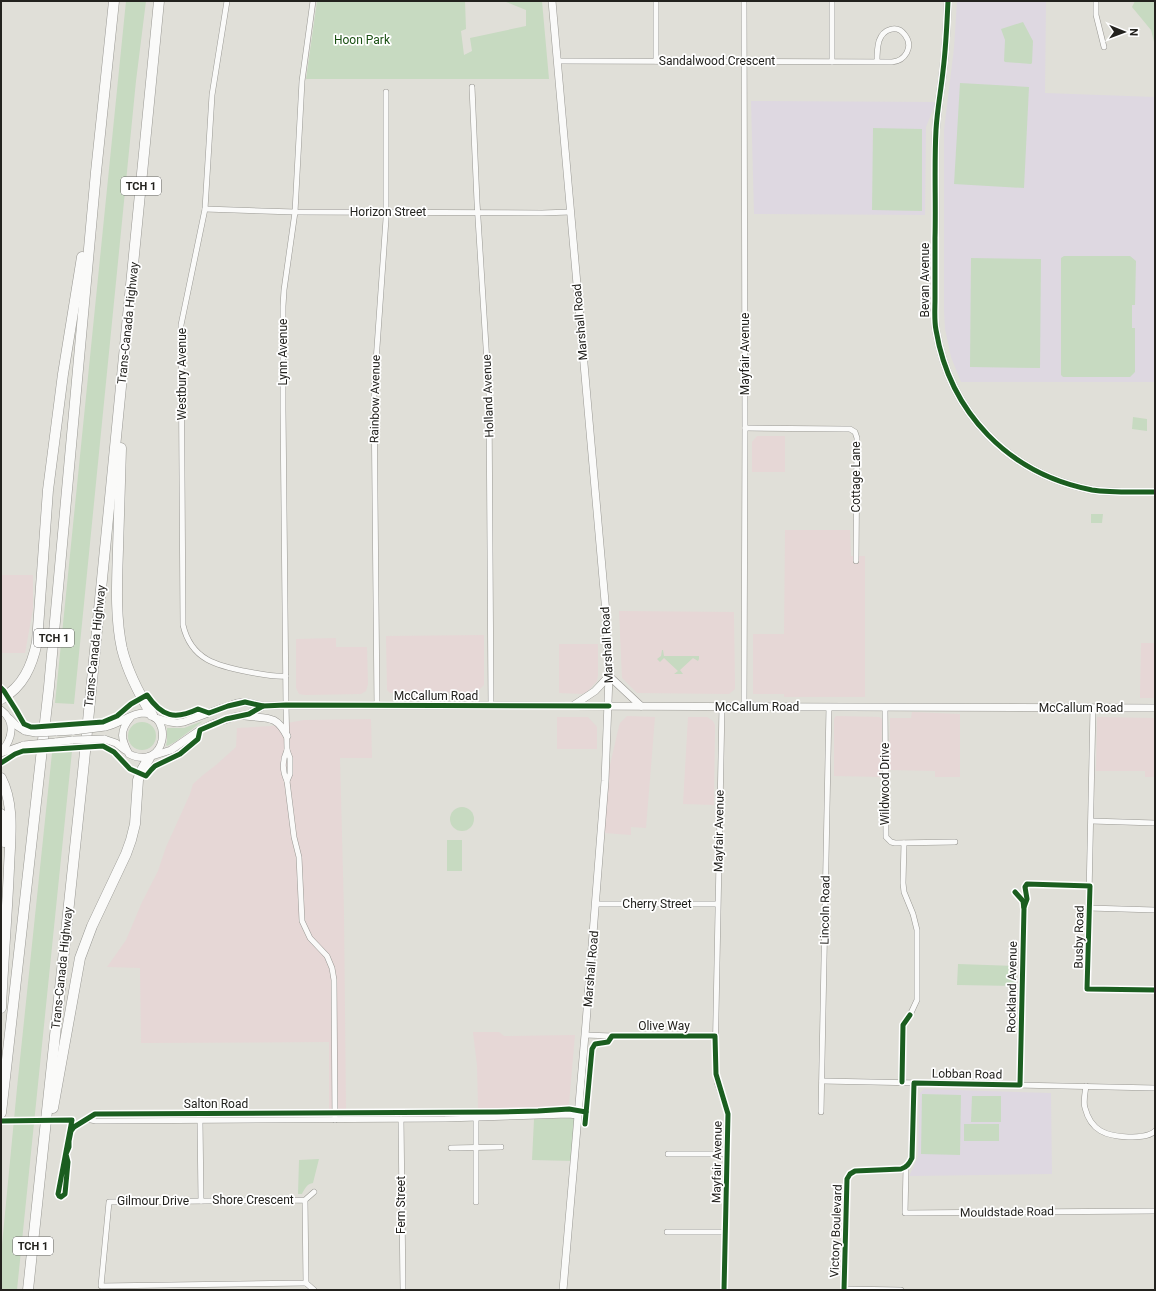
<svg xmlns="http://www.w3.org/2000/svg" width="1156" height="1291" font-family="Roboto,sans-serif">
<rect width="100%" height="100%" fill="#e0dfd8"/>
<g fill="#e6d7d6">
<polygon points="757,436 785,436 785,472 752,472 752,442"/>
<polygon points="785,530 850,530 851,556 865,556 865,697 784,697 784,694 753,694 753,634 784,634"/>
<polygon points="1,575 33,575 33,609 25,653 1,653"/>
<polygon points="619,611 734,612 735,689 729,694 637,693 622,678"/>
<polygon points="484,635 484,685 477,692 390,693 387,690 386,636"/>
<polygon points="336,638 336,647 367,647 368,684 366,691 361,694 305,695 299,694 296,688 296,639"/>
<polygon points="1141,643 1155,643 1155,698 1140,698"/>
<polygon points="559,644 598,644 598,675 597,681 588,691 582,694 559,693"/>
<polygon points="912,712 960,714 960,777 935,777 935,771 889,770 890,718 911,718"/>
<polygon points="627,716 655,717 646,828 631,827 631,835 604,833 609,769 619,726 620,723"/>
<polygon points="836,716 879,717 882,719 881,777 834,776 834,719"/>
<polygon points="557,717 588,717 597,727 597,749 557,749"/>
<polygon points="688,717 707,717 713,721 715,725 714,805 683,804"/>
<polygon points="1097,717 1155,718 1155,777 1145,777 1145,771 1096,771"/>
<polygon points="371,719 372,758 340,758 344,912 346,1110 329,1110 329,1042 141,1043 140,968 107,967 126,940 142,902 158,871 166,847 190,794 193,784 203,775 216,765 236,747 237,728 271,726 304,720"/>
<polygon points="473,1032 499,1032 504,1036 575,1035 569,1104 563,1108 478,1109 477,1065"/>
</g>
<g fill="#ded8e1">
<polygon points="957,1 1046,1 1045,93 1155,97 1155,382 961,382 951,357 945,329 944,311 944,130 954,48"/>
<polygon points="751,101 936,102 926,127 925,215 754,214"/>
<polygon points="924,1089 1051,1093 1052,1174 909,1176 918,1157 920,1093"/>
</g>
<g fill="#c7dac1">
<polygon points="126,1 146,1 136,81 74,704 55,703"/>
<polygon points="317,1 465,1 466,29 461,31 464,55 472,51 470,38 526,26 526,10 506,2 506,1 542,1 549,79 306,79"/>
<polygon points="1135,1 1155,1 1155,46 1151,30 1132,7"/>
<polygon points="1023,22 1033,41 1032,63 1031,64 1005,62 1004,61 1005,40 1001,29"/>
<polygon points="960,83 1029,87 1024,188 954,184"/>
<polygon points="873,128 922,129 922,211 872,210"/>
<polygon points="1064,256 1130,256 1136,261 1135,305 1132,305 1132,328 1135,328 1135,372 1130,377 1063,377 1061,375 1061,258"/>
<polygon points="971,258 1041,259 1040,368 970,367"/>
<polygon points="1133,417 1147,419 1147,431 1132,429"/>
<polygon points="1091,514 1103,514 1102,523 1091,523"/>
<polygon points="662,650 663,650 664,656 699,656 699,659 698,661 693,658 680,670 683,674 674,674 678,671 664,658 660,662 657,659 661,656"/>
<polygon points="203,721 175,742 167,746 166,745 167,741 167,728 184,728"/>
<circle cx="142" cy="736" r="14"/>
<polygon points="72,751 17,1290 1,1290 1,1255 17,1088 52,753"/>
<circle cx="462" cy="819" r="12"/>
<rect x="447" y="840" width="15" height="31"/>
<polygon points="958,964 1016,966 1016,986 957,985"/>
<polygon points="922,1094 961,1095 960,1155 921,1154"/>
<polygon points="972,1096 1001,1096 1001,1122 971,1122"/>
<polygon points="576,1118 573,1161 532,1160 534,1119"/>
<rect x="964" y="1124" width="35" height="17"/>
<path d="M319,1159L313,1183C307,1184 305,1188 302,1194H298L299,1160Z"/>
</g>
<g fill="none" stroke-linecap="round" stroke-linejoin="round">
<defs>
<g id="minor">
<path d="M227,1L212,95L205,209L181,325L183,625C191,660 217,666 249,672C261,674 273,677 286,676"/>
<polyline points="656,1 656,61"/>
<polyline points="832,1 832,62"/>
<polyline points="1096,1 1096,15 1104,47"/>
<path d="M557,61C669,61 780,62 892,62C905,61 914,47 905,35C897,24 883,29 879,41C877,48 877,55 877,62"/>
<polyline points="472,87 477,202 489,395 491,706"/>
<polyline points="205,209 295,212 542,213 570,212"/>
<polyline points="745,428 844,429 850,429 855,432 857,438 856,561"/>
<polyline points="377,706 374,390 386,219 386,92"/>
<polyline points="722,706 715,1066 717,1082 728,1114 724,1290"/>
<polyline points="744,707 745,428 744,1"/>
<polyline points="885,707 886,837 891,842 895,843 955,842"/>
<polyline points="1093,708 1087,989 1155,990"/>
<path d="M287,750C282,761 282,771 287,781L294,837L299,857L302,921L310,938L327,956L332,968L334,980L335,1120"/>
<polyline points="287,781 290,774 290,758 287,750 286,705 283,410 283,306 284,290 295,212 302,81 313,1"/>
<polyline points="1091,821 1155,823"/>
<polyline points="904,843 903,883 904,892 913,914 917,930 917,1000 910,1015"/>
<polyline points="1015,892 1023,901 1024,909 1020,1085"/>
<polyline points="596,904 717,904"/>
<polyline points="1089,908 1155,910"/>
<polyline points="585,1035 612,1036 715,1036"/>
<polyline points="822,1081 1155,1088"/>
<path d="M1086,1086C1085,1093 1083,1102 1085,1108C1091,1131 1106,1136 1128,1137C1136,1137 1149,1137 1155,1131"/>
<polyline points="821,1112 829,707"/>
<polyline points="476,1118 476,1202"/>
<polyline points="86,1119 96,1121 445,1119 568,1115 578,1116"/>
<polyline points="401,1119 403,1290"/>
<polyline points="200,1121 201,1201"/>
<polyline points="451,1148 501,1147"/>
<polyline points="668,1154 727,1154"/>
<polyline points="906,1168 905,1213 1155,1211"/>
<polyline points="305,1200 306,1283 101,1286 109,1202 305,1200 314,1192"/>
<polyline points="667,1232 726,1232"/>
<polyline points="306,1283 314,1290"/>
<polyline points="844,1289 901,1290"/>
<path d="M844,1290L847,1179L850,1174L855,1171L901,1169C907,1167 909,1164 912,1158L914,1083"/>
</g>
<path id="tertiary" d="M948,1C947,24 946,47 943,71C941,90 937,111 936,130C934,166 936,203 935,238C935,258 935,279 935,299C935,309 934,320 936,330C950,413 1009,474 1092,490C1112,493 1134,492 1155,492"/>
<g id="secondary">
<polyline points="552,1 606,613 609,676 605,781 586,1023 563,1290"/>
<polyline points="609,676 641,706"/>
<polyline points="574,705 595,691 609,676"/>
<path d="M1,710C16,721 13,739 1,752"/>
<path d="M245,716C267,719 276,714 287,736"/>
<polyline points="155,718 170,722 177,723 184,722 222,708 237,703 245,702 263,706 286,705 1155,708"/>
<polyline points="10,719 17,726 25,731"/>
<path d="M105,727C118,725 131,713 143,713C174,714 167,772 129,754C121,739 119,731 131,717"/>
<polyline points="56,732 74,731"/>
<polyline points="104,739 116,743 125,750"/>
<polyline points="55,742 73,740"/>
<polyline points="1,753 24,745"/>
<polyline points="152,756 171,750 200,730 212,724 234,717 249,714 263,706"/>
</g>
<g id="motorway">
<path d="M121,448C120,482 119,515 118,549C117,582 115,617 122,649C128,673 139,694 152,715"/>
<path d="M1,699C23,687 32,666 37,642L48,490L63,374L82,257"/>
<path d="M1,778C15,805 10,839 9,868C7,915 3,961 1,1008"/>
<polyline points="1,814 3,826 4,842"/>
<polyline points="53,1108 80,958 92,926 126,854 131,840 135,824 138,780 142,770 149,758"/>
<polyline points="1,1113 49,687 96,172 114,1"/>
<polyline points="28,1290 83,772 159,1"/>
</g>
</defs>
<use href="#minor" stroke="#999893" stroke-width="6"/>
<use href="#tertiary" stroke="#999893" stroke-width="8"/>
<use href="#secondary" stroke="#999893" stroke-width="8"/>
<use href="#motorway" stroke="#999893" stroke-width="11"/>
<use href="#minor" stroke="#fafaf9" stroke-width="5"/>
<use href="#tertiary" stroke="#fafaf9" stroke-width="7"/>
<use href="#secondary" stroke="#fafaf9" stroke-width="7"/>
<use href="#motorway" stroke="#fafaf9" stroke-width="10"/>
<defs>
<g id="secondary-bridge">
<polyline points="25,731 36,733 56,732"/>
<polyline points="74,731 105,727"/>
<polyline points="73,740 104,739"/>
<polyline points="24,745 55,742"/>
</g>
</defs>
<use href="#secondary-bridge" stroke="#999893" stroke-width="8" stroke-linecap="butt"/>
<use href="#secondary-bridge" stroke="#fafaf9" stroke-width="7"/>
<defs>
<g id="cycleway">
<path d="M948,1C947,24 946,47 943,71C941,90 937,111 936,130C934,166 936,203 935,238C935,258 935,279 935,299C935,309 934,320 936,330C950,413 1009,474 1092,490C1112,493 1134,492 1155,492"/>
<path d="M1,688L4,691L16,710L24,724L31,727H35L103,722L117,716L131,704L147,695C162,717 175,720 198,709L209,713L228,706L245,702L263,706L286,705L609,706"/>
<polyline points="1,763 15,754 23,751 103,746 114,752 130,769 146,776 151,770 155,766 180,754 198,739 200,730 226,719 249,714 263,706"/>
<polyline points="1024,907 1027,899 1025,887 1027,884 1090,886 1087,989 1155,990"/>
<polyline points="902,1082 903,1025 910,1015"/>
<polyline points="1,1121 72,1120 58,1194 59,1196 61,1197 65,1194 68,1162 66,1154 69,1147 69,1141 71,1131 74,1127 95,1114 497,1112 538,1111 569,1109 586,1112"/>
<polyline points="585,1124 592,1049 595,1044 608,1042 612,1036 715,1036 716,1074 728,1114 724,1290"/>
<path d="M844,1290L847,1179L850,1174L855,1171L901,1169C907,1167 909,1164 912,1158L914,1083L1020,1085L1024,909L1023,901L1015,892"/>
</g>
</defs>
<use href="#cycleway" stroke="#fff" stroke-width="8"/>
<use href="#cycleway" stroke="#1b5e20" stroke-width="5"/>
</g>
<g text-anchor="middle" stroke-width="3.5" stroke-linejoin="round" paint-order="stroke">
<g fill="#fff" stroke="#656462" stroke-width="1">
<rect x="121" y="177" width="40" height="18" rx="3"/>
<rect x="34" y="629" width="40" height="18" rx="3"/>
<rect x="13" y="1237" width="40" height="18" rx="3"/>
</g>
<g font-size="11" font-weight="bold" fill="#23221e">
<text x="141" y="190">TCH 1</text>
<text x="54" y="642">TCH 1</text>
<text x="33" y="1250">TCH 1</text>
</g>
<g font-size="12" fill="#1b5014" stroke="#fff">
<text x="362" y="44">Hoon Park</text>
</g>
<g font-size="12" fill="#23221e" stroke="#fff">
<text x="717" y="65">Sandalwood Crescent</text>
<text x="388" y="216">Horizon Street</text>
<text transform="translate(925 280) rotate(-90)" y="4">Bevan Avenue</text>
<text transform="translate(580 322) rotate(-95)" y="4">Marshall Road</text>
<text transform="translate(128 323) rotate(-84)" y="4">Trans-Canada Highway</text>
<text transform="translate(283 352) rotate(-90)" y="4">Lynn Avenue</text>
<text transform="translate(745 354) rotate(-90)" y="4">Mayfair Avenue</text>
<text transform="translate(182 374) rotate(-90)" y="4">Westbury Avenue</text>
<text transform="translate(488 396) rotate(-92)" y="4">Holland Avenue</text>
<text transform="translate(375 399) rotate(-89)" y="4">Rainbow Avenue</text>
<text transform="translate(856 477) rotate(-90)" y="4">Cottage Lane</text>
<text transform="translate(607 645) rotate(-93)" y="4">Marshall Road</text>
<text transform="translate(95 646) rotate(-84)" y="4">Trans-Canada Highway</text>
<text x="436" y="700">McCallum Road</text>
<text x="757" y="711">McCallum Road</text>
<text x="1081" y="712">McCallum Road</text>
<text transform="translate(885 784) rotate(-90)" y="4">Wildwood Drive</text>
<text transform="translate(719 831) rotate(-89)" y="4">Mayfair Avenue</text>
<text x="657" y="908">Cherry Street</text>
<text transform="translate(825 910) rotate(-89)" y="4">Lincoln Road</text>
<text transform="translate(1079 937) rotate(-89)" y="4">Busby Road</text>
<text transform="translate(62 968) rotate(-84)" y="4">Trans-Canada Highway</text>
<text transform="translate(591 969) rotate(-85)" y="4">Marshall Road</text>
<text transform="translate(1012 987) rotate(-89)" y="4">Rockland Avenue</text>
<text x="664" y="1030">Olive Way</text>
<text transform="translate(967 1074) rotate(1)" y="4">Lobban Road</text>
<text x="216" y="1108">Salton Road</text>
<text transform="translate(717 1162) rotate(-89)" y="4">Mayfair Avenue</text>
<text x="253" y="1204">Shore Crescent</text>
<text x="153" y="1205">Gilmour Drive</text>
<text transform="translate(401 1205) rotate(-90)" y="4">Fern Street</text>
<text transform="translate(1007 1212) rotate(-1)" y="4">Mouldstade Road</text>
<text transform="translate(836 1231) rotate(-88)" y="4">Victory Boulevard</text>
</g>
</g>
<rect width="1156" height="1291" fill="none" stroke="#23221e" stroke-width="4"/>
<g transform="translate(1124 32) rotate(91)" stroke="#ffffff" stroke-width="3" paint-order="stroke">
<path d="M0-3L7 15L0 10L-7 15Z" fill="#23221e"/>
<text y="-6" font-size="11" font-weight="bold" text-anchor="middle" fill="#23221e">N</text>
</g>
</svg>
